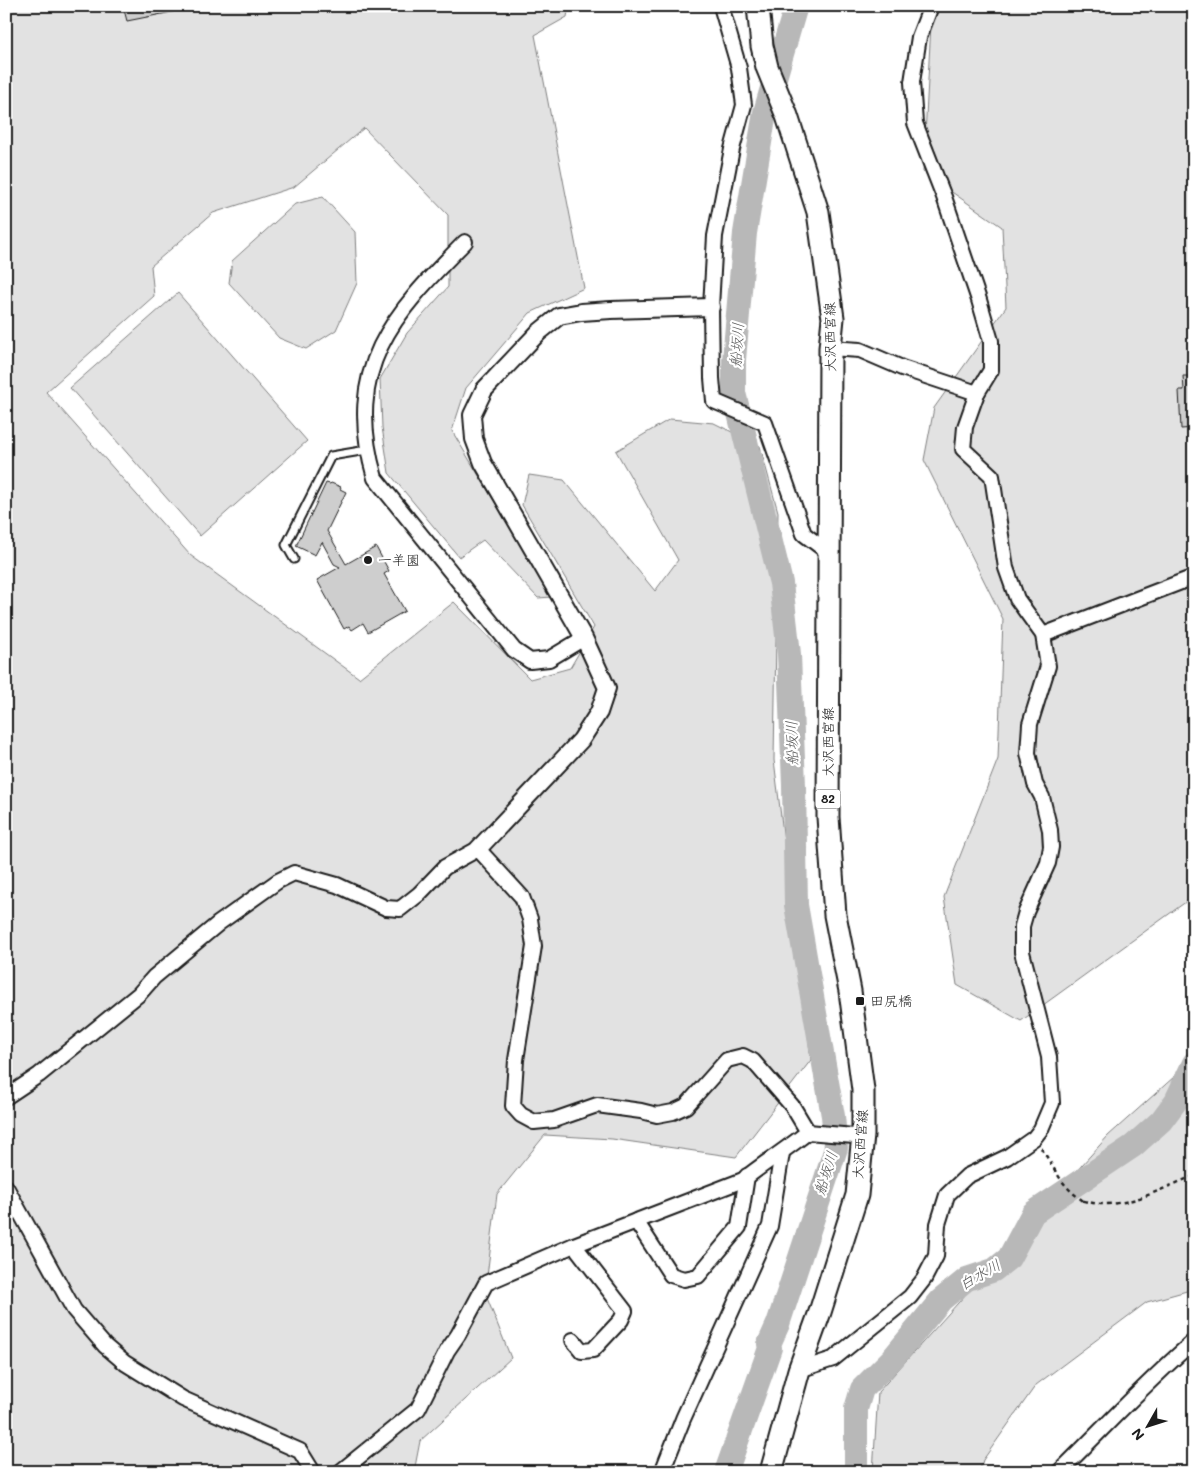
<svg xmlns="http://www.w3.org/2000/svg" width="1200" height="1478" font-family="Mali,'Klee One',sans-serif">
<rect width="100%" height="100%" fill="#fff"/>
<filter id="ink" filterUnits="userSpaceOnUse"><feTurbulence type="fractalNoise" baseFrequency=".02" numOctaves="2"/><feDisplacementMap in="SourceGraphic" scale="10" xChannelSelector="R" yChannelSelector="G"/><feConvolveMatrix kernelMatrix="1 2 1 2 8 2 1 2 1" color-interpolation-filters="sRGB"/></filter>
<g filter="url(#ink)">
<g fill="#e2e2e2" stroke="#7f7f7f">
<polygon points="6,6 569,6 567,17 535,35 584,288 530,313 466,388 452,431 552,597 538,598 483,540 459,557 389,473 382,427 380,379 407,333 448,287 448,215 364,128 294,187 213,213 151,266 154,296 46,392 190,555 359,678 454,602 530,679 570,668 594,627 522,505 529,475 564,480 655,591 678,560 616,451 670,419 714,423 760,446 778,512 774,760 811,1060 736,1157 612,1139 545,1135 497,1194 485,1293 511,1358 420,1441 414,1472 6,1472"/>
<polygon points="932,6 1194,6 1194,896 1021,1021 957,985 944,897 998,759 1003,619 924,460 934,408 1006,307 1002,227 923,172"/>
<polygon points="323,197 355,232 357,283 336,330 306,349 279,338 229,283 232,261 295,204"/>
<polygon points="178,293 307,441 200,536 70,388"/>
<polygon points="1194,1059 1194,1289 1147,1302 1036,1385 983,1460 979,1472 873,1472 878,1392 1108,1136"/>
</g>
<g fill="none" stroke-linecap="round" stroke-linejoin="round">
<g stroke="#b8b8b8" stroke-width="24">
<polyline points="726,1472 770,1348 769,1344 778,1324 836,1148 833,1116 796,905 794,786 789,654 781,583 734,393 734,360 745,233 765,112 796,6"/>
<polyline points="856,1472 856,1409 862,1389 893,1358 941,1300 967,1279 994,1270 1009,1258 1033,1213 1133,1146 1161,1121 1176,1101 1194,1063"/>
</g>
</g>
<g fill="#cecece" stroke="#1c1c1c">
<polygon points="123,6 177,6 177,11 127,21"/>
<polygon points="1183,376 1194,376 1194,428 1181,429 1179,390 1184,390"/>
<polygon points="326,483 330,484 331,483 341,487 340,489 346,492 327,531 346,564 376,547 389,571 384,574 405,611 368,632 363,623 352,630 349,626 344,629 317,580 340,567 334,564 322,542 315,555 296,546"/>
</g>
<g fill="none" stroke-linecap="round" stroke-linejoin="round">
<defs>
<polyline id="service" points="294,559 286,545 331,456 367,450"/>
<g id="minor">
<polyline points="721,6 739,68 744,105 732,149 715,236 711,307 712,378 714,401 765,423 804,534 829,553"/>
<path d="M465,242C392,315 343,368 375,478L514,650L530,661L549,659L584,638"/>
<polyline points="830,348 860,350 902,368 977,393"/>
<polyline points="1043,635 1194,577"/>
<polyline points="6,1097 39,1075 139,994 154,977 219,923 278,881 294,873 337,885 386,908 400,909 419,894 445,867 478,849 522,897 530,919 534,946 516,1060 513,1106 521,1115 534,1122 554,1120 597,1105 641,1111 657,1115 673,1112 686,1106 727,1060 743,1056 753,1061 793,1107 808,1132"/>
<polyline points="6,1187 74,1310 105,1346 125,1363 183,1399 300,1451 313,1472"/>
<polyline points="636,1221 671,1275 684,1279 698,1276 739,1227 747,1176"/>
<polyline points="573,1340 582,1351 593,1350 621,1320 625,1311 574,1245"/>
<polyline points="799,1370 833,1359 910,1297 924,1279 936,1256 938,1224 947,1195 967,1176 1007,1157 1034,1138 1041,1129 1052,1103 1049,1057 1022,952 1022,926 1026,912 1048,863 1051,847 1050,830 1042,797 1035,784 1028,753 1030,724 1048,666 1043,635 1017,599 1006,568 992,476 963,449 965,427 977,393 991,370 991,341 979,300 944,197 915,123 912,82 919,37 931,6"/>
<path d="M340,1472L418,1409L447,1351L458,1335L486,1283L574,1245L743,1180C764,1163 787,1149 808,1132L854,1136L863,1135"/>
<polyline points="662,1472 683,1419 770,1226 782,1153"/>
<path d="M1059,1472C1104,1428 1146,1382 1194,1341"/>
</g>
<polyline id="tertiary" points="478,849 581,740 599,712 607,688 584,638 483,463 474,439 472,415 484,390 538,333 559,316 581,312 611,310 711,307"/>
<polyline id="primary" points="758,6 762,46 767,67 787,116 818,212 833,318 830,348 828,817 835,915 850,991 863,1090 863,1135 857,1195 820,1312 799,1370 771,1472"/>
</defs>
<use href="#service" stroke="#1c1c1c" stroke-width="11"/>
<use href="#minor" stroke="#1c1c1c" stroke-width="18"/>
<use href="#tertiary" stroke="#1c1c1c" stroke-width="20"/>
<use href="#primary" stroke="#1c1c1c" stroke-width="25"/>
<path stroke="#1c1c1c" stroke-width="2.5" stroke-dasharray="4 4" stroke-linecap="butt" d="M1041,1148C1055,1168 1060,1185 1082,1200H1080C1088,1202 1096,1204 1104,1204C1137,1204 1164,1187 1194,1176"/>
<use href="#service" stroke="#fff" stroke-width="7"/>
<use href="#minor" stroke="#fff" stroke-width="14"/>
<use href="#tertiary" stroke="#fff" stroke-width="16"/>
<use href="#primary" stroke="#fff" stroke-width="21"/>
</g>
</g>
<g fill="#1c1c1c" stroke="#fff" stroke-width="2">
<circle cx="368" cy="560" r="5"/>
<rect x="855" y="996" width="10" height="10" rx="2.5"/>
</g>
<g text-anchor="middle" stroke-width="4.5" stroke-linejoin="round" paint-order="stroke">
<rect fill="#fff" stroke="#606060" stroke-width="1" x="815.5" y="789.5" width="25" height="19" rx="4"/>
<g font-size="12" font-weight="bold" fill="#1c1c1c">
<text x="828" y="803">82</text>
</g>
<g font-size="14" fill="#1c1c1c" stroke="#fff">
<text transform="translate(830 337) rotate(-91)" y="5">大沢西宮線</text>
<text transform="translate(828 742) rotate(-90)" y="5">大沢西宮線</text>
<text transform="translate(860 1144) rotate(-86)" y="5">大沢西宮線</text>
</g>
<g font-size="14" fill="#1c1c1c" stroke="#fff" text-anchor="start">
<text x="378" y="565">一羊園</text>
<text x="870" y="1006">田尻橋</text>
</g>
<g font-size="15" font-style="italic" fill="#5a5a5a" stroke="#fff">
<text transform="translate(737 345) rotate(-86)" y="5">船坂川</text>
<text transform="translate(792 743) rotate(-91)" y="5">船坂川</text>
<text transform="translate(826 1173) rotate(-72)" y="5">船坂川</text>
<text transform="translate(980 1275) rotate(-30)" y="5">白水川</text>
</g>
</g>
<rect width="1200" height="1478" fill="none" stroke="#fff" stroke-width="25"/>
<rect x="12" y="12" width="1175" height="1453" fill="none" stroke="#1c1c1c" stroke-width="2" filter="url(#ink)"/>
<g transform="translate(1148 1426) rotate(231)" stroke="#ffffff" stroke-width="4" paint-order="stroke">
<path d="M0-4L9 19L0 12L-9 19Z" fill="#1c1c1c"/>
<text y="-8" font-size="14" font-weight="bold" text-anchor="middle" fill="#1c1c1c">N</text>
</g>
</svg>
